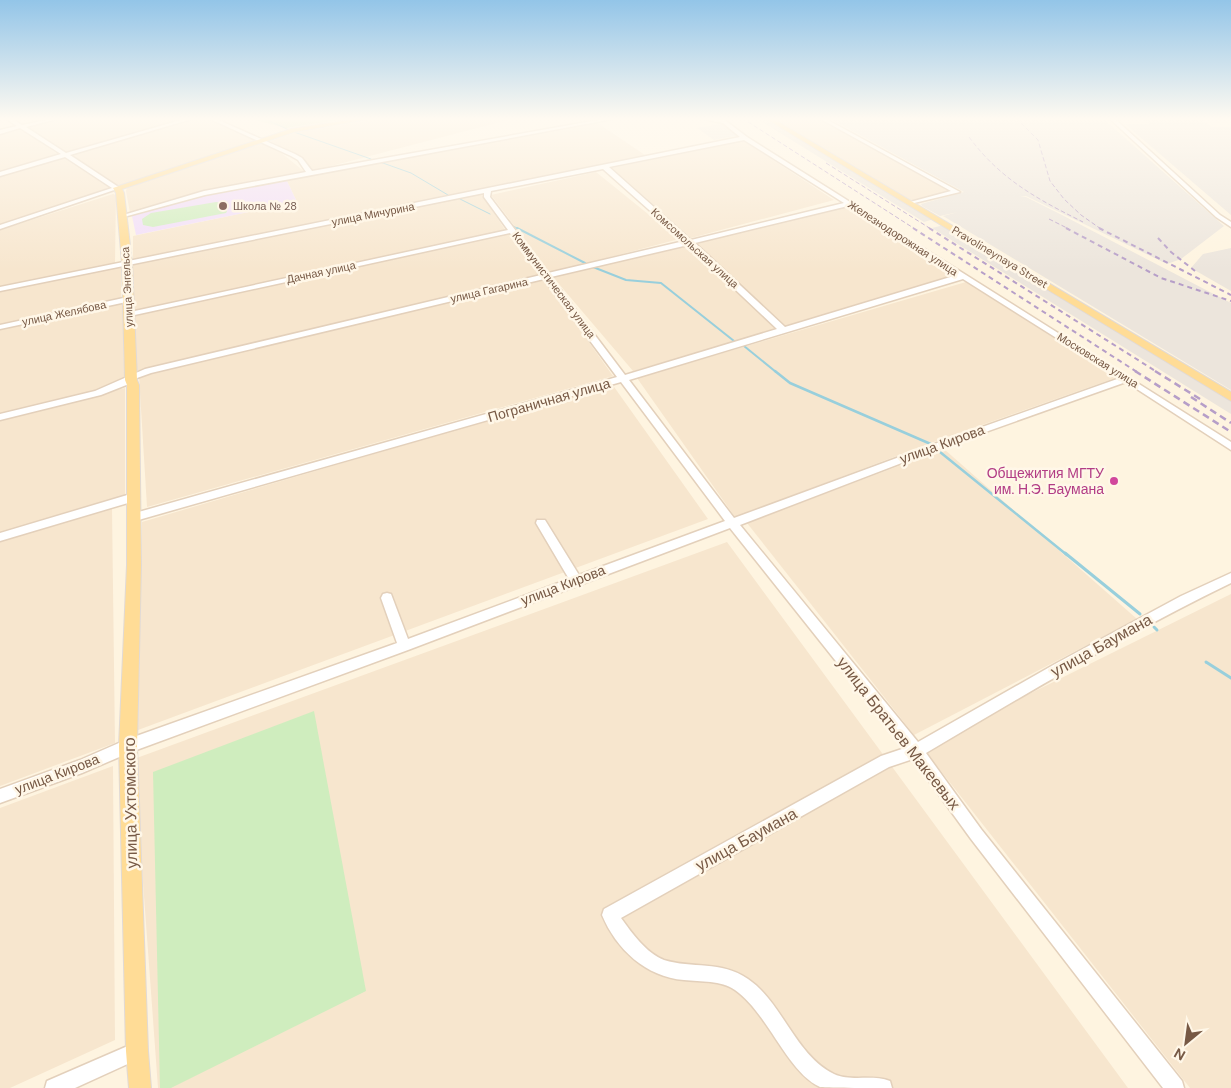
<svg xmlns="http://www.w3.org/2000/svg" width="1231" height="1088" font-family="'DM Sans',sans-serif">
<rect width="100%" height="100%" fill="#fef4e0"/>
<g fill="#f7e6ce">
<polygon points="59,118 188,118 67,154 25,127"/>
<polygon points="196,118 206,118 257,141 118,186 70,155"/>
<polygon points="387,118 516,118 312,171 302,157 270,141 298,132"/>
<polygon points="798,118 817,118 951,192 913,202 778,122"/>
<polygon points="596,122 648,157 133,259 133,236 297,202 286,179"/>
<polygon points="19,128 59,155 0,172 0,133"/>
<polygon points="744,141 834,200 691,238 612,168"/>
<polygon points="263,143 280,152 305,172 206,191 130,213 126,191 127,188"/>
<polygon points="62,157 111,189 0,225 0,175"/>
<polygon points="596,172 679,239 550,273 491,195"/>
<polygon points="113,194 116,195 115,264 0,287 0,230"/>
<polygon points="481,194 506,231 541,275 136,371 132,264"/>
<polygon points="848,207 956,276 777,331 633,371 553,277"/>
<polygon points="121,266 121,299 0,325 0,291"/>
<polygon points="544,279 613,376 147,507 139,376"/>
<polygon points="966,282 1118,377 931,443 735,517 637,378"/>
<polygon points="123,303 124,380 101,389 0,414 0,330"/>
<polygon points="612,384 708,519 138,730 142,522"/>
<polygon points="125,388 125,496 0,533 0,419"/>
<polygon points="944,449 1137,619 914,735 747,523"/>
<polygon points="112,507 115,743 0,786 0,541"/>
<polygon points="727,542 1128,1088 158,1088 134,759"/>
<polygon points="1231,594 1231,1088 1190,1088 922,747"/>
<polygon points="113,766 115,1040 10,1088 0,1088 0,808"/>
</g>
<g fill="#ece5dc">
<polygon points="756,118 765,118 934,219 924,222"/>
<polygon points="829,118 1054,118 1056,120 1106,121 1224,226 1181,259 1167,264 1026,196 1020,197 1026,197 1062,215 1231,303 1231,390 943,216 958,212 940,216 922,206 921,204 964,192"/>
<polygon points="1141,118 1200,118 1212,127 1231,127 1231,215 1125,124 1149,124"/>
<polygon points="722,124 739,135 714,140 697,128"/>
<polygon points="944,225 1231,401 1231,414 932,228"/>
<polygon points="1231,248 1231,291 1191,268 1203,254"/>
</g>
<polygon fill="#f1ddfa" points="286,179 297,202 136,235 132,216 202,195"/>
<g fill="#cfedbe">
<polygon points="247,118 276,118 285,120 303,118 351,118 286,128"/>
<polygon points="216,202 222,203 227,211 226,213 153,227 143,225 142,219 151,213"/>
<polygon points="314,711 366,991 171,1088 160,1088 153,772"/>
</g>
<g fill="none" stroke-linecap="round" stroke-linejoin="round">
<g stroke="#98cfdc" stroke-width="1">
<polyline points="263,118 289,130"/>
<polyline points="294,132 371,159"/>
<polyline points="380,162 411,173 448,195"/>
<polyline points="460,199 490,214"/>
<polyline points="509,224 519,229"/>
</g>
<g stroke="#98cfdc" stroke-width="2">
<polyline points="517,228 585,263"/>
<polyline points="593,267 626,280 661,283 734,341"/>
<polyline points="744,346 776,372"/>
</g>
<g stroke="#98cfdc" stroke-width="2.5">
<polyline points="775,371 790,383 933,445"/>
<polyline points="940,452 1067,555"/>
</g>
<g stroke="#98cfdc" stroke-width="3">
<polyline points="1065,553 1140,614"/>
<polyline points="1154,627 1157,630"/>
<polyline points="1206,662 1231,678"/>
</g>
<defs>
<g id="minor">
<polygon points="5,118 11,118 22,125 57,118 57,119 26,127 66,153 188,118 195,118 70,155 120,188 0,229 0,225 112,188 65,157 0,176 0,172 61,154 20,128 0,134 0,130 17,126"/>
<polygon points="208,118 214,118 295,154 302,158 312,171 609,118 618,118 205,195 120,218 120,216 204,191 306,172 298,160 291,156"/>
<path d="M699,118L717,119V118H722L747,137L1231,442V450L1126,382L946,446L740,525L918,742L1055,664L1181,596L1231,573V583C1126,634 1026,694 926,753L981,829L1182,1081L1184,1088H1163L971,839L913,759L889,767L621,918C632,933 646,953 664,960C692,969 721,960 748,979C782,1002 796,1056 834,1074C851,1082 872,1074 890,1081L892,1088C880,1088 828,1088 820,1087C787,1072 768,1013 735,990C721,980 701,982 684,980C646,977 616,949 602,915L604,909L881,756L905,748L730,528L408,650L131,752L82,773L0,803V789L80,760L128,739L397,643L381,598L383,594L387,593L391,594L408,639L569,579L536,523L537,520H545L579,575L725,521L621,382L135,521L131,520L130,517L135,513L617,377L544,279L151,373L137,378L134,382L101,395L0,420V414L95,391L145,369L541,275L510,233L130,316L126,314L130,312L508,230L484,197V193L0,291V287L740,137L723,123ZM744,140L844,203L691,240L609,167ZM603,169L684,241L548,273L490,197L491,191ZM848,206L957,275L785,327L695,243ZM688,245L777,329L625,375L551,277ZM963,279L1120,378L940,442L734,518L629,380Z"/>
<polygon points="819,118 824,118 960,192 910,204 910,202 951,191"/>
<polygon points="1109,118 1114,118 1220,215 1231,222 1231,227 1216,217"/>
<polygon points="128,297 132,299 131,301 0,329 0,325"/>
<polygon points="134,493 139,497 138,500 0,541 0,533"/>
<polygon points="137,1042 143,1045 146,1051 143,1057 75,1088 45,1088 47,1081"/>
</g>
<g id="major">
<polygon points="361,118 374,118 294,132 122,189 124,193 132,263 137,380 139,385 141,565 137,746 148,1051 151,1088 129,1088 126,1051 119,746 127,565 127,385 125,380 122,263 116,193 113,188 291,129"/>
<polygon points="765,118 772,118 1231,392 1231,401"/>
</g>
</defs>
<use href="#minor" stroke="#e3d0bb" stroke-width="3"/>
<use href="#major" stroke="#e1dad6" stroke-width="2"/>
<use href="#minor" fill="#fff" fill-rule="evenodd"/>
<use href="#major" fill="#ffdc96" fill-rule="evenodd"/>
<g stroke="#b69ec8" stroke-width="1" stroke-dasharray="4.5 2.5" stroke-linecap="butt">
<polyline points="742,118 915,229"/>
<polyline points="1016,118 1038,140 1050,181 1064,199 1081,215 1101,229"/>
<path d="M969,137C1000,179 1037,199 1083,222"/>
<polyline points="826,163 931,229"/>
<polyline points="1049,219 1069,229"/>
</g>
<g stroke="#b69ec8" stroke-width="2" stroke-dasharray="5 4" stroke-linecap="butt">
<polyline points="913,228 1137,372"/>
<polyline points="929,228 1157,372"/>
<polyline points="1066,228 1161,278 1231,301"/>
<polyline points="1099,228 1231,295"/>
<polyline points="1158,238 1171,252 1195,271"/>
</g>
<g stroke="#b69ec8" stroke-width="2.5" stroke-dasharray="7 4.5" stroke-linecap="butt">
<polyline points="1135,371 1231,432"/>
<polyline points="1155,371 1200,399"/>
<polyline points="1191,397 1231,423"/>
</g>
</g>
<linearGradient id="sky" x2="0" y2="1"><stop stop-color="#93c5e8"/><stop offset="0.44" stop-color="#fffaf1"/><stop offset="1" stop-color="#fffaf1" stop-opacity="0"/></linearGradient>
<rect width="1231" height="270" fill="url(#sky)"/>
<circle fill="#8d6e63" stroke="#fff7e8" stroke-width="2" cx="223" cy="206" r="5"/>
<circle fill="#d1479c" stroke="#fff7e8" stroke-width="2" cx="1114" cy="481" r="5"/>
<g text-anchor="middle" stroke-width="5" stroke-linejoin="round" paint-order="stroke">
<g font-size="11" fill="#785e54" stroke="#fff7e8" text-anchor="start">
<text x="233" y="210">Школа № 28</text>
</g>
<g font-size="11" fill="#775945" stroke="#fff7e8">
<text transform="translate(373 214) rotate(-11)" y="4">улица Мичурина</text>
<text transform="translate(903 238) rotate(33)" y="4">Железнодорожная улица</text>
<text transform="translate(695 248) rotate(42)" y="4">Комсомольская улица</text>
<text transform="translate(1000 257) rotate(31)" y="4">Pravolineynaya Street</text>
<text transform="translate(321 272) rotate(-12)" y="4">Дачная улица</text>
<text transform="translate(554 285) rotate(53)" y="4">Коммунистическая улица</text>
<text transform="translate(127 287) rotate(-93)" y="4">улица Энгельса</text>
<text transform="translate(489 290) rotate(-13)" y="4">улица Гагарина</text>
<text transform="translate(64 313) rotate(-12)" y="4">улица Желябова</text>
<text transform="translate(1098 360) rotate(32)" y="4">Московская улица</text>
</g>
<g font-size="14" fill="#775945" stroke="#fff7e8">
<text transform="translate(549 400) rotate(-16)" y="5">Пограничная улица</text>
<text transform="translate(942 444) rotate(-20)" y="5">улица Кирова</text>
<text transform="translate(563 585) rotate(-21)" y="5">улица Кирова</text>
<text transform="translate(57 774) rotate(-21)" y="5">улица Кирова</text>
</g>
<g font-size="14" fill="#b23c85" stroke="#fff7e8" text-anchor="end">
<text x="1104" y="478">Общежития МГТУ<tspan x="1104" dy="16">им. Н.Э. Баумана</tspan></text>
</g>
<g font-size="16" fill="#775945" stroke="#fff7e8">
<text transform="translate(1101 645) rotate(-29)" y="6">улица Баумана</text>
<text transform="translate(899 733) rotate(52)" y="6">улица Братьев Макеевых</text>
<text transform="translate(130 803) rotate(-91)" y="6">улица Ухтомского</text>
<text transform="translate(746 839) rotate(-29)" y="6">улица Баумана</text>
</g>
</g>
<g transform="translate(1186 1043) rotate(209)" stroke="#fff7e8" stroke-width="4" paint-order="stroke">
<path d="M0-4L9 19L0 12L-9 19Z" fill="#775945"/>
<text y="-8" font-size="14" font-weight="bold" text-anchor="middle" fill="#775945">N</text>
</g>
</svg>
